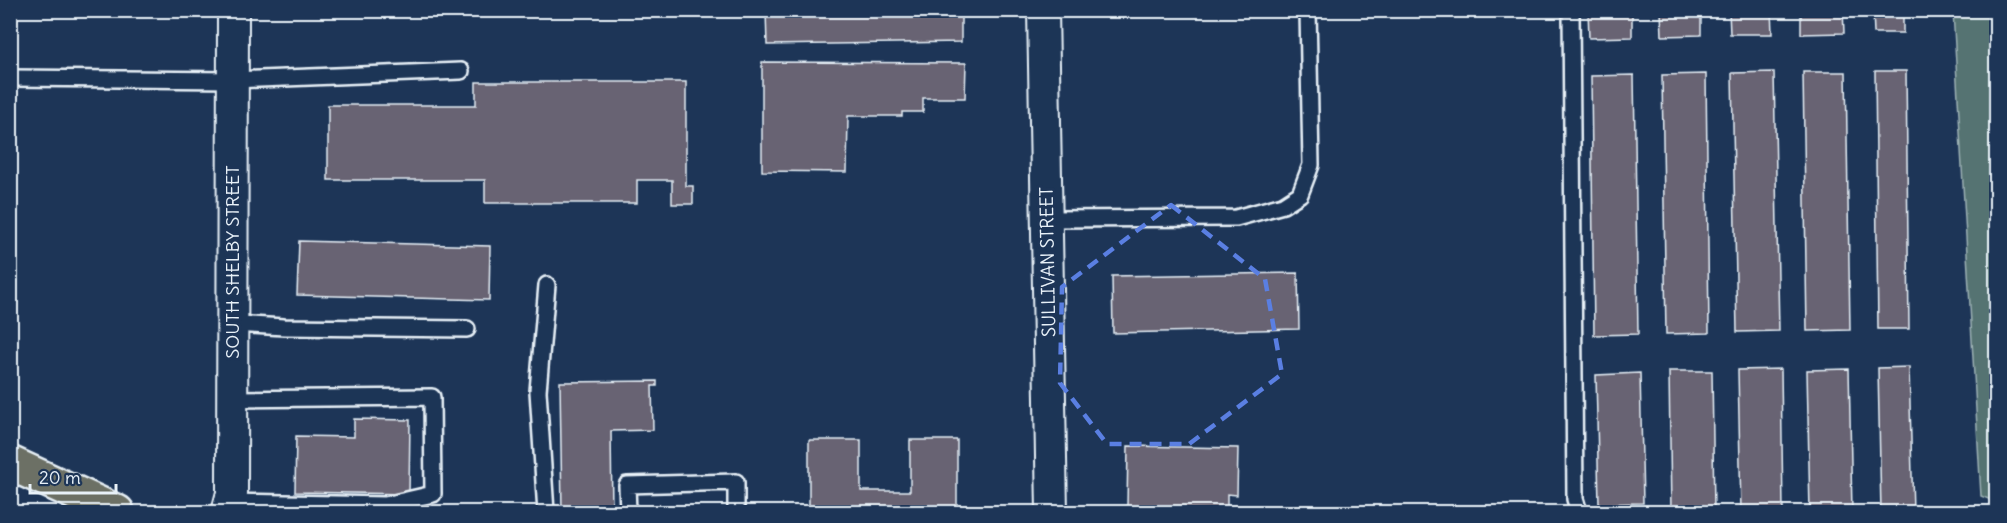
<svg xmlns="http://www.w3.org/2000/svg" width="2007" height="523" font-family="Delius,sans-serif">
<rect width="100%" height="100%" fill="#1d3557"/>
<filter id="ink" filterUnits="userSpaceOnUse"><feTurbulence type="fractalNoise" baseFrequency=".0167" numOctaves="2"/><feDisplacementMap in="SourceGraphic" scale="12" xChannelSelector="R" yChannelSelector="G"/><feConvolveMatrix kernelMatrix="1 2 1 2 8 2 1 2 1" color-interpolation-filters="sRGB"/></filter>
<g filter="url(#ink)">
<polygon fill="#547372" stroke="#9eb2b5" stroke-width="1.5" points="1953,11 1996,11 1996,502 1981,496"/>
<g fill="#676373" stroke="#e8f1f8" stroke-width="1.5">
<polygon points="766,10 961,10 961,42 767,45"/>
<polygon points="1588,10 1632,10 1632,37 1589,38"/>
<polygon points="1661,10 1701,10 1701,35 1662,36"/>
<polygon points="1729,10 1771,10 1772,34 1730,34"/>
<polygon points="1801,10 1843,10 1844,33 1801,34"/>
<polygon points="1873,10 1903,10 1903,33 1874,33"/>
<polygon points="762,62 966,63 965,98 923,98 923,112 902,112 902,116 848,116 847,172 762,171"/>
<polygon points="1875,71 1906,71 1909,329 1878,329"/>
<polygon points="1774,72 1779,331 1737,332 1732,73"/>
<polygon points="1803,72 1846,72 1850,330 1807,331"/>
<polygon points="1706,74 1709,333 1666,334 1662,75"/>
<polygon points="1634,75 1638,334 1594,335 1591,76"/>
<polygon points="476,82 686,82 686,186 693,186 693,204 672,204 672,180 637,180 637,203 485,203 485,180 328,180 328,105 476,105"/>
<polygon points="299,241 490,246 489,300 297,295"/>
<polygon points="1298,273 1299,329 1113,333 1112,276"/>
<polygon points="1909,367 1913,512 1881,512 1878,368"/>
<polygon points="1781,369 1783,512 1741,512 1738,370"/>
<polygon points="1849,369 1852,512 1810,512 1807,370"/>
<polygon points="1669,371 1712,371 1714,512 1671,512"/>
<polygon points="1640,373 1643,503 1599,504 1596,375"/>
<polygon points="657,381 657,386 652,386 653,430 611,431 612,512 562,512 560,382"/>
<polygon points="354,419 410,420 409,494 295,492 296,436 354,437"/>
<polygon points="809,440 861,440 861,491 910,491 910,440 957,440 957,512 809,512"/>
<polygon points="1128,446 1238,448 1237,495 1227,494 1227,510 1127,507"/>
</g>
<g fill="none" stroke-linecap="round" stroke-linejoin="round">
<defs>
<g id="lane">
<polyline points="1571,10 1575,499 1579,512"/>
<polyline points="10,78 233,80 461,71"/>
<polyline points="1047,219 1236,218 1283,205 1300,194 1311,165 1308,10"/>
<polyline points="233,324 284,327 467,329"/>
<polyline points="230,502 385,505 433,494 432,397 233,399"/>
<polyline points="546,512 538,391 547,285"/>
<polyline points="628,512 627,485 736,482 736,512"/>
</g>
<g id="street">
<polyline points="1043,10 1052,512"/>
<polyline points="227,512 232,493 233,10"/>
</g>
<polyline id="primary" points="10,463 117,512"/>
</defs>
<use href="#lane" stroke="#e8f1f8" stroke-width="20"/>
<use href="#street" stroke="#e8f1f8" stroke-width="34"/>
<use href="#primary" stroke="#e8f1f8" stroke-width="38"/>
<use href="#lane" stroke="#1d3557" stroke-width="15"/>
<use href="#street" stroke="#1d3557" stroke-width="30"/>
<use href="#primary" stroke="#6c7065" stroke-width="33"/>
</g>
</g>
<path fill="none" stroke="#5a7fe2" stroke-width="4.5" stroke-dasharray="12 8" stroke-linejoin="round" d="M1171,205L1265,279L1282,374L1189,444H1107L1060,383L1062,287Z"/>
<g text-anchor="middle" stroke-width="6" stroke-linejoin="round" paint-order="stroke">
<g font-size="18" fill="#e8f1f8" stroke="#1d3557">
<text transform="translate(233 262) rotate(-90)" y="6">SOUTH SHELBY STREET</text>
<text transform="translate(1048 262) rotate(-91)" y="6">SULLIVAN STREET</text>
</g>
</g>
<rect width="2007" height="523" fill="none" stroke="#1d3557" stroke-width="36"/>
<rect x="18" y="18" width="1971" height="487" fill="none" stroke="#e8f1f8" stroke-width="2" filter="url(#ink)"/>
<path d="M30 484v9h86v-9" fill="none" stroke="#e8f1f8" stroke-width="3"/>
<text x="39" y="484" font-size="18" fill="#e8f1f8" stroke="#1d3557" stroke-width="4.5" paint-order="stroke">20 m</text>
</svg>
